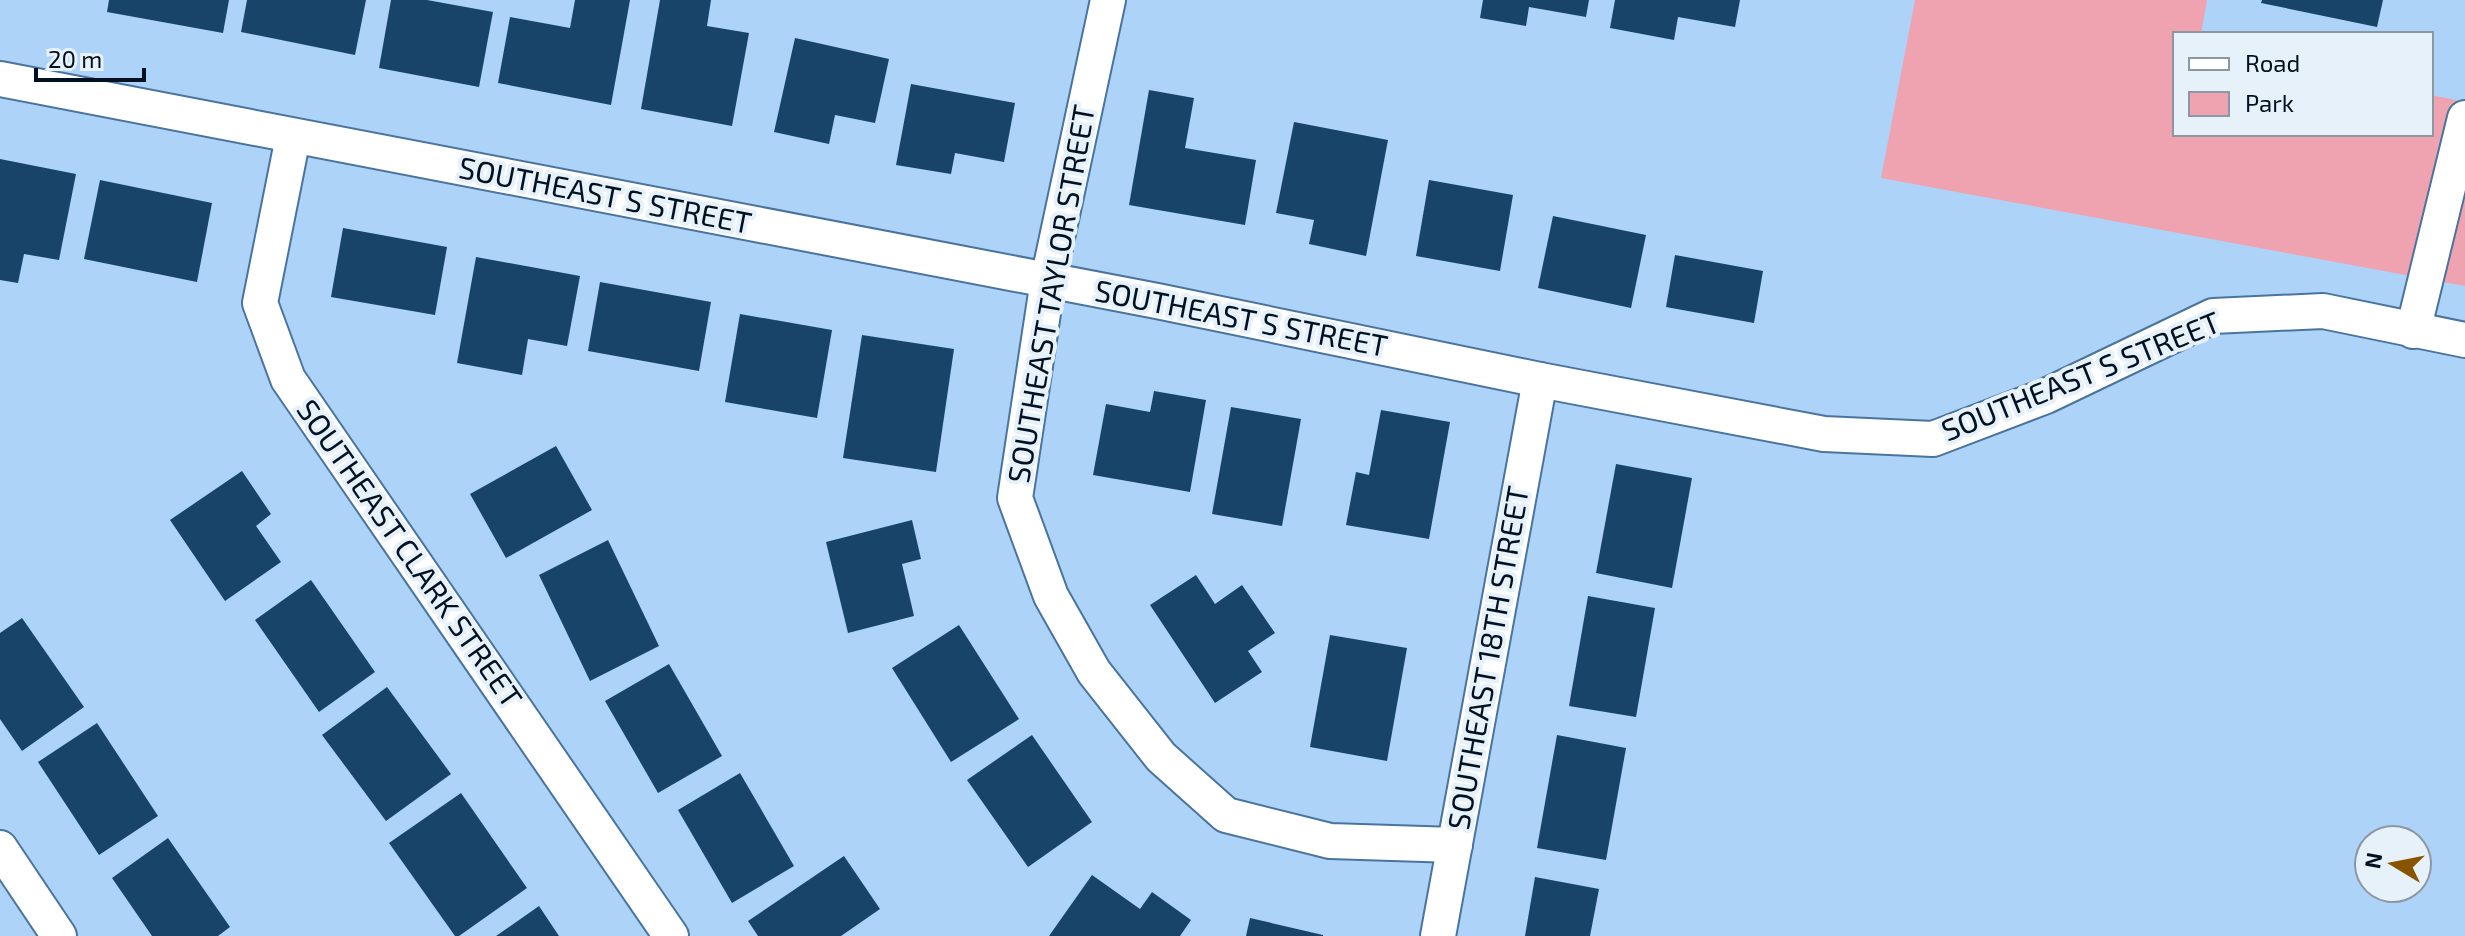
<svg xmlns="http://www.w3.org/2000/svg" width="2465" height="936" font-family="'Exo 2',sans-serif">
<rect width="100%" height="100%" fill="#aed3f8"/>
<polygon fill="#efa3b0" points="1915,0 2207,0 2201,34 2175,34 2175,134 2431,134 2431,95 2465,102 2465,286 1881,178"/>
<g fill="#18446a">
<polygon points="109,0 229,0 223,33 107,12"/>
<polygon points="247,0 366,0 355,55 241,32"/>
<polygon points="391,0 427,0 493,12 479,87 379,68"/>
<polygon points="575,0 630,0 611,105 498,83 510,17 570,28"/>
<polygon points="660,0 711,0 707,26 749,33 732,126 641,109"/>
<polygon points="1483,0 1589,0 1586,17 1529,7 1526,26 1480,18"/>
<polygon points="1615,0 1740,0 1735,27 1678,17 1674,40 1610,28"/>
<polygon points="2262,0 2383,0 2377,27 2261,3"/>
<polygon points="795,38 889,59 875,123 835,115 829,144 774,132"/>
<polygon points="911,84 1015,103 1004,162 955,153 951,174 896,165"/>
<polygon points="1149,90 1194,98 1185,148 1256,160 1245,225 1129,205"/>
<polygon points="1294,122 1388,140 1366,256 1309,244 1314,220 1276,213"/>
<polygon points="0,159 76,174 59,260 24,254 18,283 0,280"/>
<polygon points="100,180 212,203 197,282 84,259"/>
<polygon points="1429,180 1513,195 1500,271 1416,256"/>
<polygon points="1553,216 1646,235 1631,308 1538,288"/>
<polygon points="343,228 447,247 435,315 331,297"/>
<polygon points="1675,255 1763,271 1754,323 1666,307"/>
<polygon points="476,257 580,276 567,346 528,339 522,375 457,363"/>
<polygon points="600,282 711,302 699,371 588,351"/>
<polygon points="740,314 832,330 817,418 725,402"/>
<polygon points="862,335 954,349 936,472 843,458"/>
<polygon points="1154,391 1206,400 1190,492 1093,475 1106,404 1150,412"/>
<polygon points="1231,407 1301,419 1282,526 1212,514"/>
<polygon points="1381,410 1450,422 1429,539 1346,525 1356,472 1369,475"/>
<polygon points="556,446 592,510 506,558 470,494"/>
<polygon points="1616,464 1692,478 1672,588 1596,573"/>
<polygon points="242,471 271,514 256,526 281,562 225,601 170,520"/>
<polygon points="912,520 921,559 902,564 914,616 848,633 826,542"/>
<polygon points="608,540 659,646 590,681 539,575"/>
<polygon points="1196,575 1215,604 1242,585 1275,633 1248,651 1262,672 1215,703 1150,605"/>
<polygon points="311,580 375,672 319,712 255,620"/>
<polygon points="1588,596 1655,608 1636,717 1569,706"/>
<polygon points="22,618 84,707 22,751 0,719 0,633"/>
<polygon points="959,625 1019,719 951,762 892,668"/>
<polygon points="1330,635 1407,648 1387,761 1310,747"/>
<polygon points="669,664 722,756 658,793 605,701"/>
<polygon points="387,687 451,774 386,821 322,735"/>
<polygon points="97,723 158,816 99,855 38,762"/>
<polygon points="1032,735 1092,822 1028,867 967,780"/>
<polygon points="1557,735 1626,748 1606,860 1537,848"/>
<polygon points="740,773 794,866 732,903 678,810"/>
<polygon points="461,793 527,888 459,936 455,936 389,843"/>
<polygon points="168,838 230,927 218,936 152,936 112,878"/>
<polygon points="844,856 880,909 841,936 758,936 748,921"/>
<polygon points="1092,875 1140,909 1152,892 1191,920 1180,936 1049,936"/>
<polygon points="1535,877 1599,889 1590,936 1525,936"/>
<polygon points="539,906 559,936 496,936"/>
<polygon points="1250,918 1323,935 1323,936 1246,936"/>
</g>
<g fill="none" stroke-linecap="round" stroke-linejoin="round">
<defs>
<g id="minor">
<polyline points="1108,0 1048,280 1015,498 1051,596 1094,672 1161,757 1226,815 1330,841 1455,845"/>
<polyline points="0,79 1157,301 1540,380 1824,434 1933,439 2046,396 2213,316 2323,311 2465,340"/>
<polyline points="293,137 260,303 288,379 671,936"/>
<polyline points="2413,331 2465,118"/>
<polyline points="0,848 59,936"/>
<polyline points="1438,936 1540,380"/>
</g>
</defs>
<use href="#minor" stroke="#49749e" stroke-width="38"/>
<use href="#minor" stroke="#fff" stroke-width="34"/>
</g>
<g text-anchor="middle" stroke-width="8" stroke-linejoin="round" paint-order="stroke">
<g font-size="30" fill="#021121" stroke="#e7f1fa">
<text transform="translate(605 196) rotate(11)" y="10">SOUTHEAST S STREET</text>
<text transform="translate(1052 294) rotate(-80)" y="10">SOUTHEAST TAYLOR STREET</text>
<text transform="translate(1241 319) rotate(11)" y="10">SOUTHEAST S STREET</text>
<text transform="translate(2081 377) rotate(-22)" y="10">SOUTHEAST S STREET</text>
<text transform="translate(409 554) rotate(55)" y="10">SOUTHEAST CLARK STREET</text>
<text transform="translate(1489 658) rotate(-80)" y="10">SOUTHEAST 18TH STREET</text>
</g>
</g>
<rect x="2173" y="32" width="260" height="104" fill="#e7f1fa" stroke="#8b97a3" stroke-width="2"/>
<rect x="2189" y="58" width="40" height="12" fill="#ffffff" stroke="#8b97a3" stroke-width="2"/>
<text x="2245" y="72" font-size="24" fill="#021121">Road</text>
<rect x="2189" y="92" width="40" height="24" fill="#efa3b0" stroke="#8b97a3" stroke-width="2"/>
<text x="2245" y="112" font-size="24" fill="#021121">Park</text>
<g transform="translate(2393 864) rotate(280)"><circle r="38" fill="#e7f1fa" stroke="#8b97a3" stroke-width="2"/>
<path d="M0-6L14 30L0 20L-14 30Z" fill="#895400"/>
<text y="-12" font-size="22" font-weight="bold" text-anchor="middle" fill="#021121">N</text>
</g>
<path d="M36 68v12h108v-12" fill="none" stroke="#021121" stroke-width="4"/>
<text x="48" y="68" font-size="24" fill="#021121" stroke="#e7f1fa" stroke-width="6" paint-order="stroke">20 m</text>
</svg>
